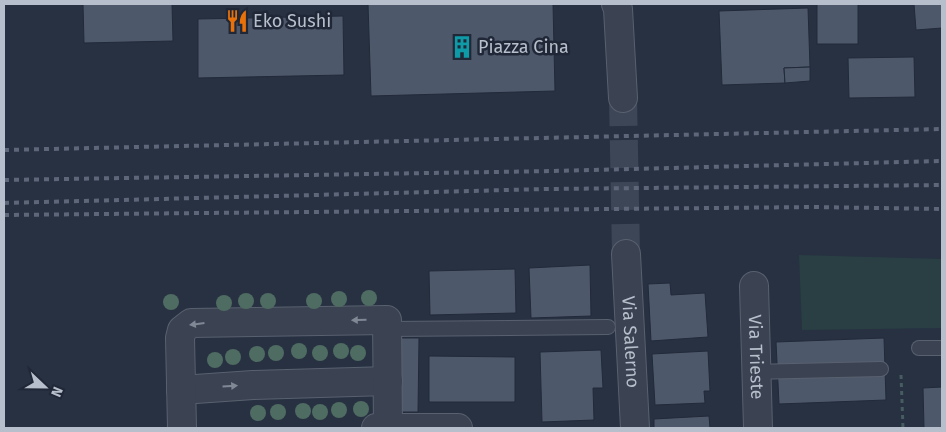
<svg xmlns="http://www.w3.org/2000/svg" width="946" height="432" font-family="'Fira Sans',sans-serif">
<rect width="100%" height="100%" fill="#273142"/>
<polygon fill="#293f43" points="799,255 942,259 942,328 802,330"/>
<g fill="#4d586b" stroke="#222a39">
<polygon points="83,4 172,4 173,41 84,43"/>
<polygon points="368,4 553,4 555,91 371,96"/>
<rect x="817" y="4" width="41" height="40"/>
<polygon points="914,4 942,4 942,28 916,30"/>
<polygon points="808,8 810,67 784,68 785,83 722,85 719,11"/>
<polygon points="343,16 344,75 198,78 198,19"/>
<polygon points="914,57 915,97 849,98 848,58"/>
<polygon points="810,67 810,81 785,83 784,68"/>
<polygon points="590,265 591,316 531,318 529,268"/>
<polygon points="515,269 516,313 430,315 429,271"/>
<polygon points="670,283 671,295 705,293 708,337 651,341 648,284"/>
<polygon points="401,338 419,338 418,412 400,412"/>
<polygon points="884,338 886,400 779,404 776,342"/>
<polygon points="601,350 603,388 593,388 594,420 542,422 540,352"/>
<polygon points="708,351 710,391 704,391 705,403 655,405 652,354"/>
<polygon points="429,356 515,357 515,402 429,402"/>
<polygon points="942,387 942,428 924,428 923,388"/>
<polygon points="709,416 710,428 654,428 654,419"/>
</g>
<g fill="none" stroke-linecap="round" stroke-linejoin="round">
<polyline stroke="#3d4657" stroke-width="28" stroke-dasharray="28 14" stroke-linecap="butt" points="623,98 626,254"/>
<defs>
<g id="lane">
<polyline points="387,329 608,327"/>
<polyline points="919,348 942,348"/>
<polyline points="755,372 881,369"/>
</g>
<g id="street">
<polyline points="616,4 618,9 623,98"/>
<path id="s1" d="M626,254L635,428"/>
<path id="s2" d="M754,286L758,428"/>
<polyline points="181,390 253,385 388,381"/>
<polyline points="182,428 180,338 182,330 191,323 387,320 388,428"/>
<polyline points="376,428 458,428"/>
</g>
</defs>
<use href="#lane" stroke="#59616f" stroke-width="16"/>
<use href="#street" stroke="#59616f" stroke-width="30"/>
<polyline stroke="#475c60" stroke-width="3" stroke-dasharray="4 4" stroke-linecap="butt" points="901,375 903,428"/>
<use href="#lane" stroke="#3b4352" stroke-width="14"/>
<use href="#street" stroke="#3b4352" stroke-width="28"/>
<g stroke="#5d6779" stroke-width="4" stroke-dasharray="5 5" stroke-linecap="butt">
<polyline points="4,150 942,129"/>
<polyline points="4,180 553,171 942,161"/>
<polyline points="4,203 547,189 942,185"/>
<polyline points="4,215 813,207 942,209"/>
</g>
</g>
<g fill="#4f6c62">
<circle cx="369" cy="298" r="8"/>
<circle cx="339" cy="299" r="8"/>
<circle cx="246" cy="301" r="8"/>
<circle cx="268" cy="301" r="8"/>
<circle cx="314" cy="301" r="8"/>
<circle cx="171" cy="302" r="8"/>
<circle cx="224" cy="303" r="8"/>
<circle cx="299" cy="351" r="8"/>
<circle cx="341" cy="351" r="8"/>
<circle cx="276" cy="353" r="8"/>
<circle cx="320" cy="353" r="8"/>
<circle cx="358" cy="353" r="8"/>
<circle cx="257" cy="354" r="8"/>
<circle cx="233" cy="357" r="8"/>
<circle cx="215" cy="360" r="8"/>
<circle cx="361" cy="409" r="8"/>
<circle cx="339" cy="410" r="8"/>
<circle cx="303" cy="411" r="8"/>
<circle cx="278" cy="412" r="8"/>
<circle cx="320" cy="412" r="8"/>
<circle cx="258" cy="413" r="8"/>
</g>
<defs><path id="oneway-solid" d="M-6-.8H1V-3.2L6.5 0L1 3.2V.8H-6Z" transform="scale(1.25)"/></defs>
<g fill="#808795">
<use href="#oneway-solid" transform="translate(359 320) rotate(179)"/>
<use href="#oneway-solid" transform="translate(197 324) rotate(173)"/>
<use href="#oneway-solid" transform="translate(230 386) rotate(-4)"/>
</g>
<defs>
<symbol id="restaurant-bare" viewBox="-9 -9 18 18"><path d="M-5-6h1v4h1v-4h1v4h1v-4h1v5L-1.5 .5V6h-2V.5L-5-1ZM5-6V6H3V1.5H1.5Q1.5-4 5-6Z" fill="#e8710a" stroke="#202837" stroke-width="2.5" paint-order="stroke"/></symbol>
<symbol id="building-bare" viewBox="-9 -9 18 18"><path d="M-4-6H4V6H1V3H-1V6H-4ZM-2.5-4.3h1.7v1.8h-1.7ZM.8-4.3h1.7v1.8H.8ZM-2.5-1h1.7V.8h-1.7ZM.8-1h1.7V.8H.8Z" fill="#0f9aa8" stroke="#202837" stroke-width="2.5" paint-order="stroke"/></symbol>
</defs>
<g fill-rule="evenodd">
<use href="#restaurant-bare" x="221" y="5" width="32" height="32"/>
<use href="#building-bare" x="446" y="31" width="32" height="32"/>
</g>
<g text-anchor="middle" stroke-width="5" stroke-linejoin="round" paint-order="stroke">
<g font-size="18" fill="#b8bfcc" stroke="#202837" text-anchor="start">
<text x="253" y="27">Eko Sushi</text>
<text x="478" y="53">Piazza Cina</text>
</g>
<g font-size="18" fill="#b8bfcc" stroke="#202837">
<text dy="6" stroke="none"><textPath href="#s1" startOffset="88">Via Salerno</textPath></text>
<text dy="6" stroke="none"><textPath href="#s2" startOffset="71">Via Trieste</textPath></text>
</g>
</g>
<rect width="946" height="432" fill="none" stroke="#b8bfcc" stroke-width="10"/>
<g transform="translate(45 387) rotate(112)" stroke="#202837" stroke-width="4" paint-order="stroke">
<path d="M0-4L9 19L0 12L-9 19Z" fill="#b8bfcc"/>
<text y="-8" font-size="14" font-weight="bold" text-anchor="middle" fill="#b8bfcc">N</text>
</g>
</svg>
